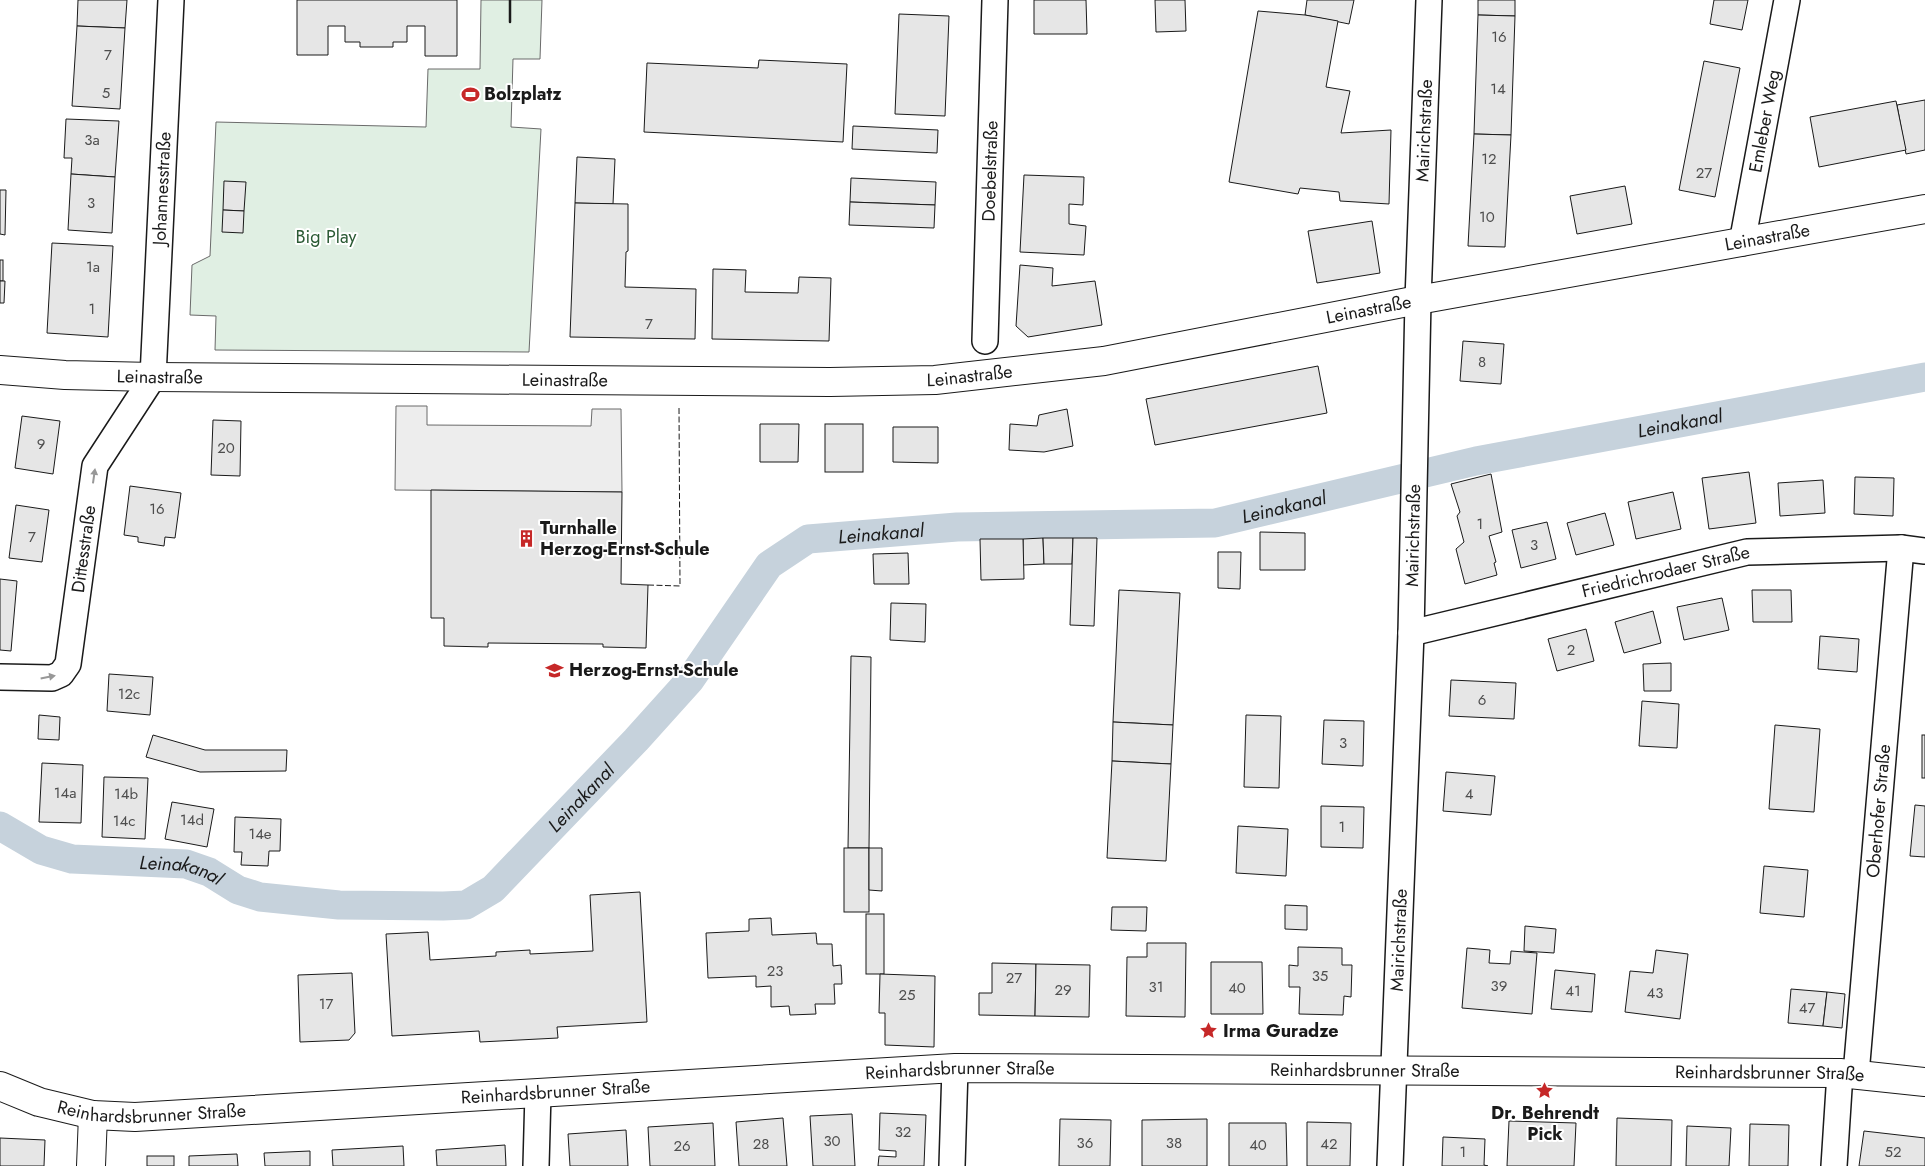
<svg xmlns="http://www.w3.org/2000/svg" width="1925" height="1166" font-family="Jost,sans-serif">
<rect width="100%" height="100%" fill="#fff"/>
<polygon fill="#e0efe3" stroke="#6a6a6a" points="481,0 542,0 540,59 513,59 511,127 541,129 529,352 215,350 216,316 190,315 192,265 210,256 216,122 426,127 428,69 480,69"/>
<polygon fill="#ededed" stroke="#6a6a6a" points="396,406 427,406 427,425 591,426 592,409 621,409 622,492 395,490"/>
<g fill="none" stroke-linecap="round" stroke-linejoin="round">
<path stroke="#c6d2dc" stroke-width="29" id="s1" d="M0,826L41,850L72,859L186,864L209,872L238,890L260,897L339,905L443,906L466,905L493,889L636,740L690,680L769,565L808,539L957,527L1215,523L1476,461L1925,377"/>
</g>
<g fill="#e6e6e6" stroke="#1a1a1a">
<polygon points="78,0 127,0 125,28 77,26"/>
<polygon points="297,0 457,0 457,56 425,56 425,26 407,26 407,42 393,42 393,47 360,47 360,42 345,42 345,26 328,26 328,55 297,55"/>
<polygon points="1034,0 1086,0 1087,34 1034,34"/>
<polygon points="1155,0 1185,0 1186,31 1156,32"/>
<polygon points="1307,0 1354,0 1349,24 1305,15"/>
<polygon points="1478,0 1515,0 1515,16 1478,15"/>
<polygon points="1714,0 1748,0 1742,30 1710,24"/>
<polygon points="1258,11 1305,15 1338,21 1326,87 1350,91 1341,133 1391,130 1389,204 1340,201 1339,192 1300,188 1298,194 1229,182"/>
<polygon points="899,14 949,16 945,116 895,114"/>
<polygon points="1478,15 1515,16 1511,135 1474,134"/>
<polygon points="77,26 125,28 120,109 72,106"/>
<polygon points="759,60 847,64 843,142 644,132 647,63 758,68"/>
<polygon points="1704,61 1740,68 1715,197 1679,190"/>
<polygon points="1925,100 1925,150 1906,154 1897,105"/>
<polygon points="1896,101 1906,150 1819,167 1810,117"/>
<polygon points="66,119 119,121 115,177 71,174 72,158 64,158"/>
<polygon points="853,126 938,130 937,153 852,149"/>
<polygon points="1474,134 1511,135 1505,247 1468,246"/>
<polygon points="577,157 615,159 613,204 575,203"/>
<polygon points="71,174 115,177 112,233 68,230"/>
<polygon points="1024,175 1084,177 1083,205 1069,204 1069,224 1086,226 1084,255 1020,252"/>
<polygon points="851,178 936,182 935,205 850,202"/>
<polygon points="224,181 246,182 244,211 223,210"/>
<polygon points="1625,186 1632,224 1577,234 1570,196"/>
<polygon points="0,190 6,190 5,235 0,234"/>
<polygon points="850,202 935,205 934,228 849,225"/>
<polygon points="575,203 628,204 628,251 626,252 625,287 696,289 695,339 570,337"/>
<polygon points="223,210 244,211 243,233 222,232"/>
<polygon points="1372,221 1380,273 1317,283 1308,231"/>
<polygon points="52,243 113,246 108,337 47,333"/>
<rect x="0" y="260" width="3" height="21"/>
<polygon points="1020,265 1053,268 1052,286 1095,281 1102,325 1028,337 1016,326"/>
<polygon points="713,269 746,270 745,292 798,293 799,277 831,278 829,341 712,339"/>
<polygon points="0,281 5,281 4,303 0,303"/>
<polygon points="1463,341 1504,344 1501,384 1460,381"/>
<polygon points="1318,366 1327,413 1155,445 1146,399"/>
<polygon points="1067,409 1073,446 1044,452 1009,450 1010,424 1037,426 1039,415"/>
<polygon points="22,416 60,421 53,474 15,468"/>
<polygon points="213,420 241,421 240,476 211,475"/>
<polygon points="760,424 799,424 798,462 760,462"/>
<rect x="825" y="424" width="38" height="48"/>
<polygon points="893,427 938,427 938,463 893,462"/>
<polygon points="1749,472 1756,523 1709,529 1702,478"/>
<polygon points="1491,474 1502,532 1489,536 1496,562 1494,563 1497,575 1465,584 1456,549 1464,542 1457,516 1460,512 1451,484"/>
<polygon points="1855,477 1894,478 1893,516 1854,514"/>
<polygon points="1823,480 1825,513 1780,516 1778,483"/>
<polygon points="130,486 181,493 175,538 165,537 164,546 138,542 138,537 124,535"/>
<polygon points="431,490 622,492 621,584 648,585 646,648 603,647 603,644 488,643 488,647 444,646 444,618 431,618"/>
<polygon points="1673,492 1681,529 1636,539 1628,502"/>
<polygon points="16,505 49,510 42,562 9,558"/>
<polygon points="1605,513 1614,545 1576,555 1567,523"/>
<polygon points="1547,522 1556,559 1521,568 1512,530"/>
<polygon points="1260,532 1305,533 1305,570 1260,570"/>
<polygon points="1043,538 1044,564 1023,565 1023,539"/>
<polygon points="1043,538 1073,538 1072,564 1044,564"/>
<polygon points="1073,538 1097,538 1094,626 1070,625"/>
<polygon points="980,539 1023,539 1024,579 981,580"/>
<polygon points="1218,552 1241,552 1240,589 1218,588"/>
<polygon points="908,553 909,584 874,584 873,554"/>
<polygon points="0,579 17,581 11,651 0,650"/>
<polygon points="1119,590 1180,593 1173,725 1113,722"/>
<polygon points="1752,590 1791,590 1792,622 1753,622"/>
<polygon points="1722,598 1729,630 1684,640 1677,607"/>
<polygon points="891,603 926,604 925,642 890,640"/>
<polygon points="1653,611 1661,643 1624,653 1615,622"/>
<polygon points="1586,629 1594,661 1557,671 1548,639"/>
<polygon points="1820,636 1859,639 1857,672 1818,669"/>
<polygon points="851,656 871,657 869,848 848,848"/>
<polygon points="1671,663 1671,691 1644,691 1643,664"/>
<polygon points="109,674 153,677 150,715 107,711"/>
<polygon points="1451,680 1516,683 1514,719 1449,716"/>
<polygon points="1642,701 1679,704 1677,748 1639,746"/>
<polygon points="39,715 60,717 59,740 38,739"/>
<polygon points="1246,715 1281,716 1279,788 1244,787"/>
<polygon points="1324,720 1364,721 1363,766 1322,764"/>
<polygon points="1113,722 1173,725 1171,764 1112,761"/>
<polygon points="1775,725 1820,729 1814,812 1769,809"/>
<polygon points="153,735 205,750 287,750 286,771 200,772 146,757"/>
<rect x="1922" y="735" width="3" height="43"/>
<polygon points="1112,761 1171,764 1166,861 1107,858"/>
<polygon points="42,763 83,765 81,823 39,822"/>
<polygon points="1446,772 1495,776 1491,815 1443,811"/>
<polygon points="104,777 148,778 145,839 102,837"/>
<polygon points="172,802 214,809 207,847 165,839"/>
<polygon points="1915,805 1925,806 1925,857 1910,856"/>
<polygon points="1321,806 1364,807 1363,848 1321,847"/>
<polygon points="235,817 281,819 280,851 269,851 268,866 241,865 242,852 234,852"/>
<polygon points="1238,826 1288,829 1286,876 1236,873"/>
<rect x="844" y="848" width="25" height="64"/>
<polygon points="869,848 882,848 882,891 869,890"/>
<polygon points="1764,866 1808,870 1804,917 1760,913"/>
<polygon points="640,892 647,1022 557,1027 558,1038 480,1042 479,1031 392,1036 386,934 428,932 430,960 496,956 496,952 530,950 530,954 593,951 590,895"/>
<polygon points="1285,905 1307,906 1307,930 1285,929"/>
<polygon points="1112,907 1147,907 1146,931 1111,930"/>
<rect x="866" y="914" width="18" height="60"/>
<polygon points="771,918 772,935 816,933 817,944 832,944 833,966 841,965 842,984 834,984 835,1004 815,1004 816,1014 790,1015 789,1006 771,1007 771,986 756,987 756,976 708,978 706,933 749,931 749,919"/>
<polygon points="1525,926 1556,929 1554,953 1524,951"/>
<polygon points="1147,943 1186,943 1185,1017 1126,1016 1127,957 1147,957"/>
<polygon points="1298,947 1342,948 1342,965 1352,965 1351,997 1344,996 1343,1015 1299,1014 1300,987 1289,987 1289,965 1298,966"/>
<polygon points="1467,948 1490,950 1489,963 1510,964 1511,951 1537,953 1532,1014 1462,1008"/>
<polygon points="1656,950 1688,954 1680,1019 1625,1012 1630,971 1653,973"/>
<polygon points="1211,962 1262,962 1263,1014 1211,1014"/>
<polygon points="992,963 1036,964 1035,1016 979,1015 979,993 992,993"/>
<polygon points="1036,964 1090,965 1089,1017 1035,1016"/>
<polygon points="1555,970 1595,974 1592,1012 1551,1009"/>
<polygon points="352,973 355,1033 349,1040 300,1042 298,975"/>
<polygon points="880,974 935,976 934,1047 885,1045 885,1013 879,1013"/>
<polygon points="1791,989 1827,992 1823,1026 1788,1023"/>
<polygon points="1827,992 1845,994 1842,1028 1823,1026"/>
<polygon points="880,1113 926,1115 924,1166 878,1166 879,1156 896,1157 896,1151 879,1150"/>
<polygon points="852,1114 855,1166 813,1166 810,1116"/>
<polygon points="783,1118 787,1166 739,1166 736,1122"/>
<polygon points="1617,1118 1672,1120 1671,1166 1616,1166"/>
<polygon points="1060,1119 1111,1120 1110,1166 1059,1166"/>
<polygon points="1207,1119 1207,1166 1142,1166 1142,1120"/>
<polygon points="1509,1121 1576,1123 1574,1166 1507,1166"/>
<polygon points="1307,1122 1351,1123 1350,1166 1307,1166"/>
<polygon points="713,1123 715,1166 650,1166 648,1127"/>
<polygon points="1229,1123 1286,1123 1287,1166 1229,1166"/>
<polygon points="1750,1124 1789,1125 1788,1166 1749,1166"/>
<polygon points="1687,1126 1731,1128 1729,1166 1686,1166"/>
<polygon points="626,1130 628,1166 570,1166 568,1134"/>
<polygon points="1864,1131 1925,1138 1925,1166 1859,1166"/>
<polygon points="1443,1137 1485,1139 1484,1165 1488,1166 1442,1166"/>
<polygon points="0,1138 45,1140 44,1166 0,1166"/>
<polygon points="505,1145 506,1166 437,1166 436,1150"/>
<polygon points="403,1146 404,1166 333,1166 332,1150"/>
<polygon points="310,1151 310,1166 265,1166 264,1153"/>
<polygon points="237,1154 238,1166 189,1166 189,1156"/>
<rect x="147" y="1156" width="27" height="10"/>
</g>
<g fill="none" stroke-linecap="round" stroke-linejoin="round">
<defs>
<g id="minor">
<path id="s2" d="M1742,243L1787,0"/>
<path id="s3" d="M985,341L995,0"/>
<path id="s4" d="M1411,633L1747,552L1901,548L1925,551"/>
<path id="s5" d="M0,677L52,678L61,674L68,664L95,466L153,377L171,0"/>
<path id="s6" d="M1856,1074L1901,548"/>
<polyline points="536,1166 538,1093"/>
<polyline points="952,1166 955,1068"/>
<path id="s7" d="M1390,1166L1411,633L1418,300L1429,0"/>
<polyline points="1834,1166 1840,1073"/>
</g>
<g id="tertiary">
<path id="s8" d="M0,370L65,375L153,377L830,382L935,380L1104,361L1418,300L1925,209"/>
<path id="s9" d="M0,1086L39,1102L93,1115L135,1117L955,1068L1840,1073L1925,1082"/>
<polyline points="91,1166 93,1115"/>
</g>
</defs>
<use href="#minor" stroke="#1a1a1a" stroke-width="28"/>
<use href="#tertiary" stroke="#1a1a1a" stroke-width="30"/>
<use href="#minor" stroke="#fff" stroke-width="25"/>
<use href="#tertiary" stroke="#fff" stroke-width="28"/>
<polyline stroke="#1a1a1a" stroke-width="1" stroke-dasharray="6 2.5" stroke-linecap="butt" points="648,585 680,586 679,407"/>
<polyline stroke="#1a1a1a" stroke-width="2.5" points="510,0 510,22"/>
</g>
<defs><path id="oneway-solid" d="M-6-.8H1V-3.2L6.5 0L1 3.2V.8H-6Z" transform="scale(1.25)"/></defs>
<g fill="#989898">
<use href="#oneway-solid" transform="translate(94 476) rotate(-82)"/>
<use href="#oneway-solid" transform="translate(48 677) rotate(-11)"/>
</g>
<defs>
<symbol id="stadium-bare" viewBox="-9 -9 18 18"><path d="M0-5a6.5 5 0 1 0 0 10a6.5 5 0 1 0 0-10ZM-3.5-1.8h7v3.6h-7Z" fill="#c62828" stroke="#fff" stroke-width="2.5" paint-order="stroke"/></symbol>
<symbol id="building-bare" viewBox="-9 -9 18 18"><path d="M-4-6H4V6H1V3H-1V6H-4ZM-2.5-4.3h1.7v1.8h-1.7ZM.8-4.3h1.7v1.8H.8ZM-2.5-1h1.7V.8h-1.7ZM.8-1h1.7V.8H.8Z" fill="#c62828" stroke="#fff" stroke-width="2.5" paint-order="stroke"/></symbol>
<symbol id="school-bare" viewBox="-9 -9 18 18"><path d="M0-5L7-2L0 1L-7-2ZM-4 1L0 2.5L4 1V4Q0 6-4 4Z" fill="#c62828" stroke="#fff" stroke-width="2.5" paint-order="stroke"/></symbol>
<symbol id="sight-bare" viewBox="-9 -9 18 18"><path d="M0-6L1.8-2.2L6-1.7L2.9 1.2L3.7 5.4L0 3.3L-3.7 5.4L-2.9 1.2L-6-1.7L-1.8-2.2Z" fill="#c62828" stroke="#fff" stroke-width="2.5" paint-order="stroke"/></symbol>
</defs>
<g fill-rule="evenodd">
<use href="#stadium-bare" x="458" y="82" width="25" height="25"/>
<use href="#building-bare" x="514" y="526" width="25" height="25"/>
<use href="#school-bare" x="542" y="658" width="25" height="25"/>
<use href="#sight-bare" x="1196" y="1018" width="25" height="25"/>
<use href="#sight-bare" x="1532" y="1078" width="25" height="25"/>
</g>
<g text-anchor="middle" stroke-width="4" stroke-linejoin="round" paint-order="stroke">
<g font-size="15" fill="#4d4d4d">
<text x="1499" y="42">16</text>
<text x="108" y="60">7</text>
<text x="1498" y="94">14</text>
<text x="106" y="98">5</text>
<text x="92" y="145">3a</text>
<text x="1489" y="164">12</text>
<text x="1704" y="178">27</text>
<text x="91" y="208">3</text>
<text x="1487" y="222">10</text>
<text x="93" y="272">1a</text>
<text x="92" y="314">1</text>
<text x="649" y="329">7</text>
<text x="1482" y="367">8</text>
<text x="41" y="449">9</text>
<text x="226" y="453">20</text>
<text x="157" y="514">16</text>
<text x="1480" y="529">1</text>
<text x="32" y="542">7</text>
<text x="1534" y="550">3</text>
<text x="1571" y="655">2</text>
<text x="129" y="699">12c</text>
<text x="1482" y="705">6</text>
<text x="1343" y="748">3</text>
<text x="65" y="798">14a</text>
<text x="126" y="799">14b</text>
<text x="1469" y="799">4</text>
<text x="192" y="825">14d</text>
<text x="124" y="826">14c</text>
<text x="1342" y="832">1</text>
<text x="260" y="839">14e</text>
<text x="775" y="976">23</text>
<text x="1320" y="981">35</text>
<text x="1014" y="983">27</text>
<text x="1499" y="991">39</text>
<text x="1156" y="992">31</text>
<text x="1237" y="993">40</text>
<text x="1063" y="995">29</text>
<text x="1573" y="996">41</text>
<text x="1655" y="998">43</text>
<text x="907" y="1000">25</text>
<text x="326" y="1009">17</text>
<text x="1807" y="1013">47</text>
<text x="903" y="1137">32</text>
<text x="832" y="1146">30</text>
<text x="1085" y="1148">36</text>
<text x="1174" y="1148">38</text>
<text x="761" y="1149">28</text>
<text x="1329" y="1149">42</text>
<text x="1258" y="1150">40</text>
<text x="682" y="1151">26</text>
<text x="1463" y="1157">1</text>
<text x="1893" y="1157">52</text>
</g>
<g font-size="18" font-weight="bold" fill="#1a1a1a" stroke="#fff" text-anchor="start">
<text x="484" y="100">Bolzplatz</text>
<text x="540" y="534">Turnhalle<tspan x="540" dy="21">Herzog-Ernst-Schule</tspan></text>
<text x="569" y="676">Herzog-Ernst-Schule</text>
<text x="1223" y="1037">Irma Guradze</text>
<text x="1545" y="1119" text-anchor="middle">Dr. Behrendt<tspan x="1545" dy="21">Pick</tspan></text>
</g>
<g font-size="18" fill="#1a1a1a" stroke="#fff">
<text dy="6" stroke="none"><textPath href="#s2" startOffset="124">Emleber Weg</textPath></text>
<text dy="6" stroke="none"><textPath href="#s7" startOffset="1036">Mairichstraße</textPath></text>
<text dy="6" stroke="none"><textPath href="#s3" startOffset="170">Doebelstraße</textPath></text>
<text dy="6" stroke="none"><textPath href="#s5" startOffset="569">Johannesstraße</textPath></text>
<text dy="6" stroke="none"><textPath href="#s8" startOffset="1780">Leinastraße</textPath></text>
<text dy="6" stroke="none"><textPath href="#s8" startOffset="1375">Leinastraße</textPath></text>
<text dy="6" stroke="none"><textPath href="#s8" startOffset="970">Leinastraße</textPath></text>
<text dy="6" stroke="none"><textPath href="#s8" startOffset="160">Leinastraße</textPath></text>
<text dy="6" stroke="none"><textPath href="#s8" startOffset="565">Leinastraße</textPath></text>
<text dy="6" stroke="none"><textPath href="#s7" startOffset="631">Mairichstraße</textPath></text>
<text dy="6" stroke="none"><textPath href="#s5" startOffset="190">Dittesstraße</textPath></text>
<text dy="6" stroke="none"><textPath href="#s4" startOffset="262">Friedrichrodaer Straße</textPath></text>
<text dy="6" stroke="none"><textPath href="#s6" startOffset="264">Oberhofer Straße</textPath></text>
<text dy="6" stroke="none"><textPath href="#s7" startOffset="226">Mairichstraße</textPath></text>
<text dy="6" stroke="none"><textPath href="#s9" startOffset="1371">Reinhardsbrunner Straße</textPath></text>
<text dy="6" stroke="none"><textPath href="#s9" startOffset="966">Reinhardsbrunner Straße</textPath></text>
<text dy="6" stroke="none"><textPath href="#s9" startOffset="1776">Reinhardsbrunner Straße</textPath></text>
<text dy="6" stroke="none"><textPath href="#s9" startOffset="561">Reinhardsbrunner Straße</textPath></text>
<text dy="6" stroke="none"><textPath href="#s9" startOffset="156">Reinhardsbrunner Straße</textPath></text>
</g>
<g font-size="18" fill="#2b5a34" stroke="#fff">
<text x="326" y="243">Big Play</text>
</g>
<g font-size="19" font-style="italic" fill="#1a1a1a" stroke="#fff">
<text dy="7" stroke="none"><textPath href="#s1" startOffset="1870">Leinakanal</textPath></text>
<text dy="7" stroke="none"><textPath href="#s1" startOffset="1465">Leinakanal</textPath></text>
<text dy="7" stroke="none"><textPath href="#s1" startOffset="1060">Leinakanal</textPath></text>
<text dy="7" stroke="none"><textPath href="#s1" startOffset="640">Leinakanal</textPath></text>
<text dy="7" stroke="none"><textPath href="#s1" startOffset="190">Leinakanal</textPath></text>
</g>
</g>
</svg>
